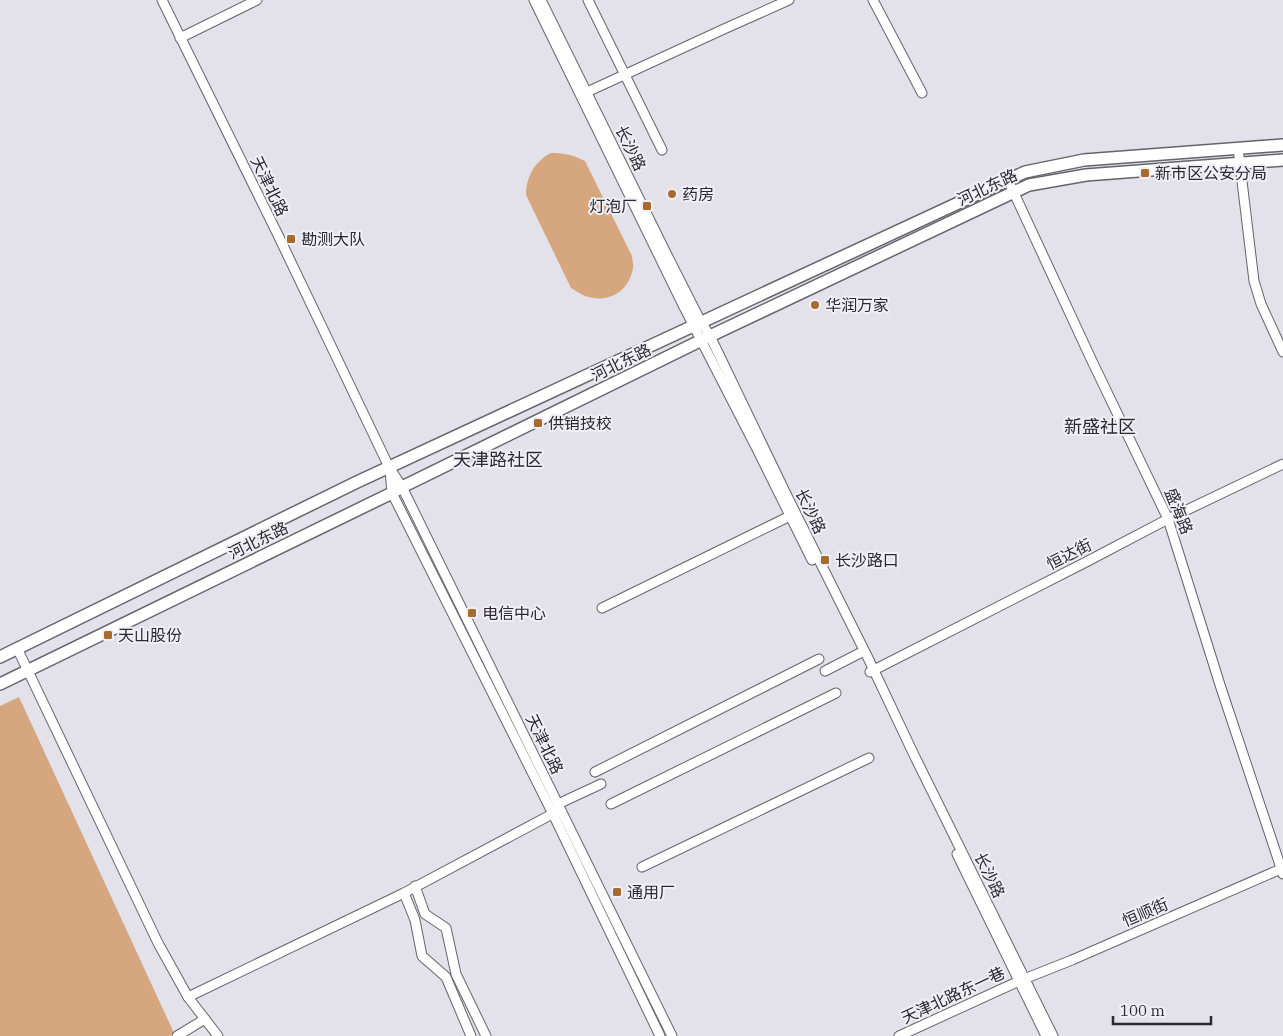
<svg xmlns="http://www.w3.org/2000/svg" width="1283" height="1036" font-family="'IBM Plex Serif','Noto Sans SC',serif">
<rect width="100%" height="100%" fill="#e3e1e9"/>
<g fill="#d6a77f">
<path d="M551,153C565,153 573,155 585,161L632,256C632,260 634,264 633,268C629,292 608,304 585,296C580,294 575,290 571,288L526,195C526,177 535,161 551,153Z"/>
<polygon points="19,697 174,1033 169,1036 0,1036 0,706"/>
</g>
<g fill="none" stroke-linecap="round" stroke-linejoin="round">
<defs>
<g id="minor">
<polyline points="162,0 277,233 389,467 402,487 672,1036"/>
<polyline points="534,0 683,305 758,451 812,560"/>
<polyline points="541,0 666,253 701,322 710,336 787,496 869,660 915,757 1053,1036"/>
<polyline points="588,0 662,150"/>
<polyline points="873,0 922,93"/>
<polyline points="180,38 257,0"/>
<polyline points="587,92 724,29 789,0"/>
<polyline points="1238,148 1254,281 1261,304 1283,352"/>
<polyline points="1008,180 1092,361 1168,519 1221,688 1283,874"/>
<polyline points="390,470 392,493 553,814 660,1036"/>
<polyline points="602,608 790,516"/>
<polyline points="17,648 158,943 188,997 218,1036"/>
<polyline points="825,671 860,653"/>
<polyline points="870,672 1086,562 1168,519 1283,464"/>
<polyline points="595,772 819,659"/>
<polyline points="558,804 601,784"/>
<polyline points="611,804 836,693"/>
<polyline points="957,854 1046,1036"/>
<polyline points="642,867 869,758"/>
<polyline points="415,886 425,914 446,928 456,974 486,1036"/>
<polyline points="404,893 415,920 422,956 446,977 471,1036"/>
<polyline points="188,997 404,893 556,812"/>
<polyline points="177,1036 205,1019"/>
<polyline points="899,1036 1019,981 1072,960 1283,868"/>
</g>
<g id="major">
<polyline points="0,657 357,482 1025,172 1084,160 1283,145"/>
<polyline points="0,684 392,493 402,487 710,336 1029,185 1086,175 1283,160"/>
</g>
</defs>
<use href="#minor" stroke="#65646b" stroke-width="11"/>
<use href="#major" stroke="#65646b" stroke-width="14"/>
<use href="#minor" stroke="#fff" stroke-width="9"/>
<use href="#major" stroke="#fff" stroke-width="11"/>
</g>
<g fill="#a86b2e" stroke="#f0eef6" stroke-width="2">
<rect x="1140" y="168" width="10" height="10" rx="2.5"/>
<circle cx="672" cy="194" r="5"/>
<rect x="642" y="201" width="10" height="10" rx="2.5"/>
<rect x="286" y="234" width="10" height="10" rx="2.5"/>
<circle cx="815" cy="305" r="5"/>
<rect x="533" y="418" width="10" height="10" rx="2.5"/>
<rect x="820" y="555" width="10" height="10" rx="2.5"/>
<rect x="467" y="608" width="10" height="10" rx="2.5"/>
<rect x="103" y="630" width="10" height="10" rx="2.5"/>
<rect x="612" y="887" width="10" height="10" rx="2.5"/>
</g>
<g text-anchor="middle" stroke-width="4" stroke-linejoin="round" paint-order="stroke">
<g font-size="16" fill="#2b2a2d" stroke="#f0eef6">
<text transform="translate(631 148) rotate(64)" y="6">长沙路</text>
<text transform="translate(270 186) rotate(64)" y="6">天津北路</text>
<text transform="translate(987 187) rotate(-25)" y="6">河北东路</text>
<text transform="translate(621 362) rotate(-26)" y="6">河北东路</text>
<text transform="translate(811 511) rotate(64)" y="6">长沙路</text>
<text transform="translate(1179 511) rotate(68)" y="6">盛海路</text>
<text transform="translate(258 540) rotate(-26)" y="6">河北东路</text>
<text transform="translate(1069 554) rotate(-27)" y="6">恒达街</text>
<text transform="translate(545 744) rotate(64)" y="6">天津北路</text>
<text transform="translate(990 875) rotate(64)" y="6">长沙路</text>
<text transform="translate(1145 912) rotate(-23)" y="6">恒顺街</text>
<text transform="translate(953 995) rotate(-25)" y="6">天津北路东一巷</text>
</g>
<g font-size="16" fill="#2b2a2d" stroke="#f0eef6" text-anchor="start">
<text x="1155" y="179">新市区公安分局</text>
<text x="682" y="200">药房</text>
<text x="637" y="212" text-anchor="end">灯泡厂</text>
<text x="301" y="245">勘测大队</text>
<text x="825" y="311">华润万家</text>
<text x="548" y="429">供销技校</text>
<text x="835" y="566">长沙路口</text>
<text x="482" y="619">电信中心</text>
<text x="118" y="641">天山股份</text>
<text x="627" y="898">通用厂</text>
</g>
<g font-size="18" fill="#2b2a2d" stroke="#f0eef6">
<text x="1100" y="433">新盛社区</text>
<text x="498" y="466">天津路社区</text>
</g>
</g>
<path d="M1113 1016v8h98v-8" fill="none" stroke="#2b2a2d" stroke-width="2.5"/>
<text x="1120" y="1016" font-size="15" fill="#2b2a2d" stroke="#f0eef6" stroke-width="4" paint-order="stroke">100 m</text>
</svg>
